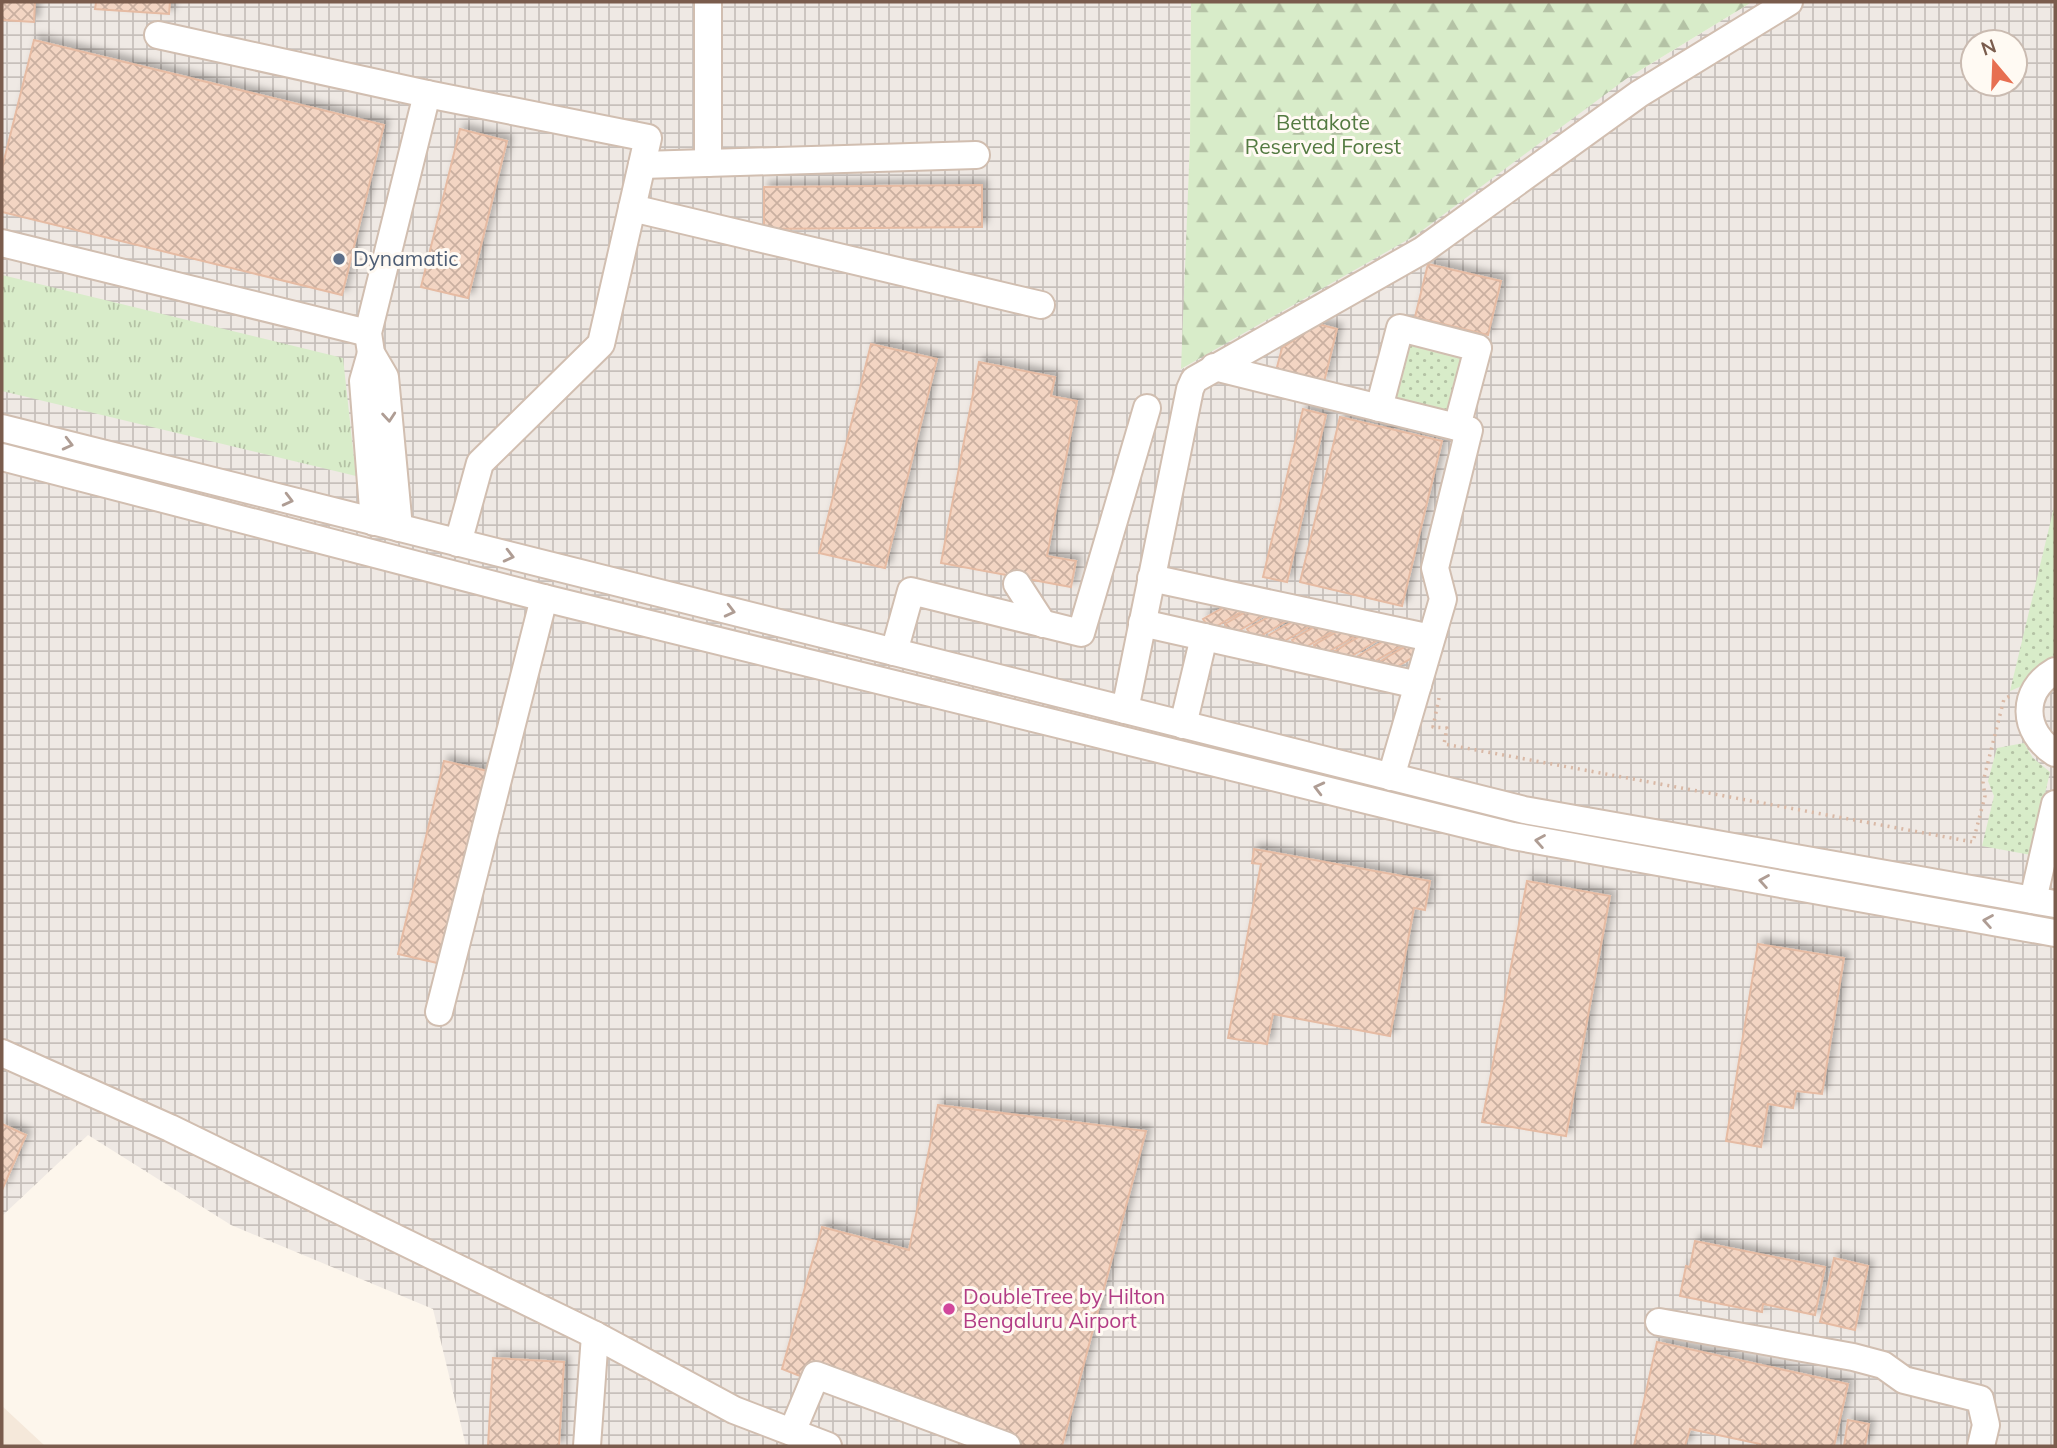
<svg xmlns="http://www.w3.org/2000/svg" width="2057" height="1448" font-family="Mulish,sans-serif">
<defs>
<pattern id="industrial-grid" width="8" height="8" patternUnits="userSpaceOnUse" patternTransform="scale(1.75)"><rect width="8" height="8" fill="#efe9e4"/><path d="M0 4h8M4 0v8" fill="none" stroke="#c7c0bb"/></pattern>
<pattern id="grass-tufts" width="24" height="20" patternUnits="userSpaceOnUse" patternTransform="scale(1.75)"><rect width="24" height="20" fill="#d8ecc9"/><path d="M3 7l-1-3M5 7V3M7 7l1-3M15 17l-1-3M17 17v-4M19 17l1-3" fill="none" stroke="#b4c2a5"/></pattern>
<pattern id="forest-firs" width="22" height="20" patternUnits="userSpaceOnUse" patternTransform="scale(1.75)"><rect width="22" height="20" fill="#d8ecc9"/><path d="M5 1l3.5 6h-7zM16 11l3.5 6h-7z" fill="#b4c2a5"/></pattern>
<pattern id="garden-dots" width="8" height="8" patternUnits="userSpaceOnUse" patternTransform="scale(1.75)"><rect width="8" height="8" fill="#d8ecc9"/><path d="M2 2h.1M6 6h.1" fill="none" stroke="#b4c2a5" stroke-width="1.8" stroke-linecap="round"/></pattern>
<pattern id="building-cross-hatch" width="8" height="8" patternUnits="userSpaceOnUse" patternTransform="scale(1.75)"><rect width="8" height="8" fill="#f3d5c3"/><path d="M0 0l8 8M0 8l8-8" fill="none" stroke="#cab0a1"/></pattern>
<filter id="shadow"><feDropShadow dx="5" dy="-5" stdDeviation="3.5" flood-color="#0004"/></filter>
</defs>
<rect width="100%" height="100%" fill="#fdf6ec"/>
<polygon fill="#f5e8da" points="2,1406 45,1446 2,1446"/>
<path fill="url(#industrial-grid)" fill-rule="evenodd" d="M2,2H1191L1190,141L1182,369L1626,79L1752,2H2055V1446H466L433,1309L231,1225L88,1135L2,1216ZM1973,42H2015V84H1973Z"/>
<polygon fill="url(#grass-tufts)" points="2,275 343,358 356,476 2,391"/>
<polygon fill="url(#forest-firs)" points="1191,2 1752,2 1626,79 1416,235 1181,369 1190,141"/>
<g fill="url(#garden-dots)">
<polygon points="1408,345 1463,359 1449,413 1394,399"/>
<polygon points="2055,503 2055,672 2010,691"/>
<polygon points="2024,743 2033,758 2050,772 2031,855 1982,846 1994,796 1988,781 1997,748"/>
</g>
<g fill="url(#building-cross-hatch)" stroke="#e6bba3" stroke-width="2" filter="url(#shadow)">
<polygon points="2,2 35,2 34,22 2,20"/>
<polygon points="96,2 170,2 169,14 95,9"/>
<polygon points="34,40 384,125 342,295 2,212 2,168"/>
<polygon points="460,129 507,141 468,298 421,287"/>
<polygon points="982,185 982,227 764,229 764,187"/>
<polygon points="1428,264 1501,281 1488,335 1415,317"/>
<polygon points="1318,324 1337,329 1324,382 1276,371 1282,348"/>
<polygon points="871,344 937,359 885,568 819,553"/>
<polygon points="979,362 1055,377 1051,396 1077,401 1047,556 1076,561 1071,587 941,563"/>
<polygon points="1303,409 1326,415 1287,582 1263,577"/>
<polygon points="1340,417 1442,441 1402,606 1300,582"/>
<polygon points="1240,598 1246,609 1210,630 1203,619"/>
<polygon points="1262,602 1268,613 1232,635 1225,624"/>
<polygon points="1284,608 1290,619 1254,640 1247,629"/>
<polygon points="1306,614 1312,625 1276,646 1269,635"/>
<polygon points="1329,618 1335,630 1299,651 1292,640"/>
<polygon points="1350,624 1357,635 1321,656 1314,645"/>
<polygon points="1372,629 1378,640 1342,662 1335,651"/>
<polygon points="1394,635 1401,646 1365,667 1358,656"/>
<polygon points="1416,640 1422,652 1386,673 1379,662"/>
<polygon points="444,761 492,772 446,965 398,954"/>
<polygon points="1254,849 1430,881 1425,910 1414,908 1390,1036 1273,1014 1267,1044 1228,1038 1261,864 1252,863"/>
<polygon points="1527,881 1610,896 1566,1136 1482,1122"/>
<polygon points="1758,944 1844,958 1822,1094 1796,1091 1793,1108 1768,1104 1761,1147 1726,1141"/>
<polygon points="938,1105 1146,1131 1062,1446 977,1446 782,1369 822,1227 909,1250"/>
<polygon points="2,1124 26,1135 2,1190"/>
<polygon points="1695,1241 1825,1267 1815,1315 1763,1304 1762,1312 1680,1296 1686,1266 1690,1267"/>
<polygon points="1834,1258 1868,1266 1855,1330 1820,1322"/>
<polygon points="1657,1342 1848,1384 1834,1446 1760,1446 1760,1444 1690,1429 1685,1446 1634,1446"/>
<polygon points="493,1358 564,1362 559,1446 488,1446"/>
<polygon points="1848,1420 1869,1424 1865,1446 1844,1446"/>
</g>
<g fill="none" stroke-linecap="round" stroke-linejoin="round">
<defs>
<g id="minor">
<polyline points="158,35 427,94 368,333 371,353 385,377 399,528"/>
<polyline points="427,94 648,138 601,344 480,463 458,543"/>
<polyline points="708,163 708,2"/>
<polyline points="642,165 976,155"/>
<polyline points="632,208 1041,305"/>
<polyline points="2,243 368,333"/>
<polyline points="371,353 363,381 374,522"/>
<polyline points="1214,367 1469,430 1435,568 1443,599 1391,777"/>
<polyline points="1379,408 1400,328 1478,348 1457,427"/>
<polyline points="2,428 1524,810 2055,904"/>
<polyline points="2,457 544,598 1513,836 2055,933"/>
<polyline points="1151,578 1431,638"/>
<polyline points="1017,584 1043,624"/>
<polyline points="1142,623 1418,685"/>
<polyline points="894,652 911,591 1081,633 1147,408"/>
<path d="M2055,671C2020,691 2022,732 2055,753"/>
<polyline points="1125,710 1190,389 1194,380 1423,250 1639,94 1789,2"/>
<polyline points="1183,725 1204,637"/>
<polyline points="2033,900 2055,804"/>
<polyline points="439,1012 544,598"/>
<polyline points="2,1053 170,1128 595,1335 734,1410 828,1446"/>
<polyline points="1659,1322 1853,1357 1883,1365 1904,1380 1980,1399 1986,1425 1981,1446"/>
<polyline points="792,1432 816,1375 1007,1446"/>
<polyline points="587,1446 595,1335"/>
</g>
</defs>
<use href="#minor" stroke="#d1beb0" stroke-width="30"/>
<polyline stroke="#d9b8a5" stroke-width="3.5" stroke-dasharray="2 5" stroke-linecap="butt" points="1439,698 1433,727 1447,728 1444,744 1973,842 1985,796 1983,782 2004,699 2010,696"/>
<use href="#minor" stroke="#fff" stroke-width="26"/>
</g>
<defs><path id="oneway-chevron" d="M-2-3.5L2.5 0L-2 3.5" fill="none" stroke-width="1.6" stroke-linecap="round" stroke-linejoin="round" transform="scale(1.75)"/></defs>
<g stroke="#af9d94">
<use href="#oneway-chevron" transform="translate(389 417) rotate(85)"/>
<use href="#oneway-chevron" transform="translate(68 444) rotate(14)"/>
<use href="#oneway-chevron" transform="translate(288 500) rotate(14)"/>
<use href="#oneway-chevron" transform="translate(509 556) rotate(14)"/>
<use href="#oneway-chevron" transform="translate(730 611) rotate(14)"/>
<use href="#oneway-chevron" transform="translate(1319 788) rotate(-166)"/>
<use href="#oneway-chevron" transform="translate(1540 841) rotate(-170)"/>
<use href="#oneway-chevron" transform="translate(1764 881) rotate(-170)"/>
<use href="#oneway-chevron" transform="translate(1988 921) rotate(-170)"/>
</g>
<circle fill="#5c6f8a" stroke="#fffaf3" stroke-width="2.5" cx="339" cy="259" r="7"/>
<circle fill="#d1479c" stroke="#fffaf3" stroke-width="2.5" cx="949" cy="1309" r="7"/>
<g text-anchor="middle" stroke-width="6" stroke-linejoin="round" paint-order="stroke">
<g font-size="21" fill="#537a41" stroke="#fffaf3">
<text x="1323" y="130">Bettakote<tspan x="1323" dy="24">Reserved Forest</tspan></text>
</g>
<g font-size="21" fill="#4e5e75" stroke="#fffaf3" text-anchor="start">
<text x="353" y="266">Dynamatic</text>
</g>
<g font-size="21" fill="#b23c85" stroke="#fffaf3" text-anchor="start">
<text x="963" y="1304">DoubleTree by Hilton<tspan x="963" dy="24">Bengaluru Airport</tspan></text>
</g>
</g>
<rect width="2057" height="1448" fill="none" stroke="#7a5c4d" stroke-width="7"/>
<g transform="translate(1994 63) rotate(341)"><circle r="33" fill="#fffaf3" stroke="#cabbb1" stroke-width="2"/>
<path d="M0-5L12 26L0 18L-12 26Z" fill="#e76f51"/>
<text y="-10" font-size="19" font-weight="bold" text-anchor="middle" fill="#7a5c4d">N</text>
</g>
</svg>
